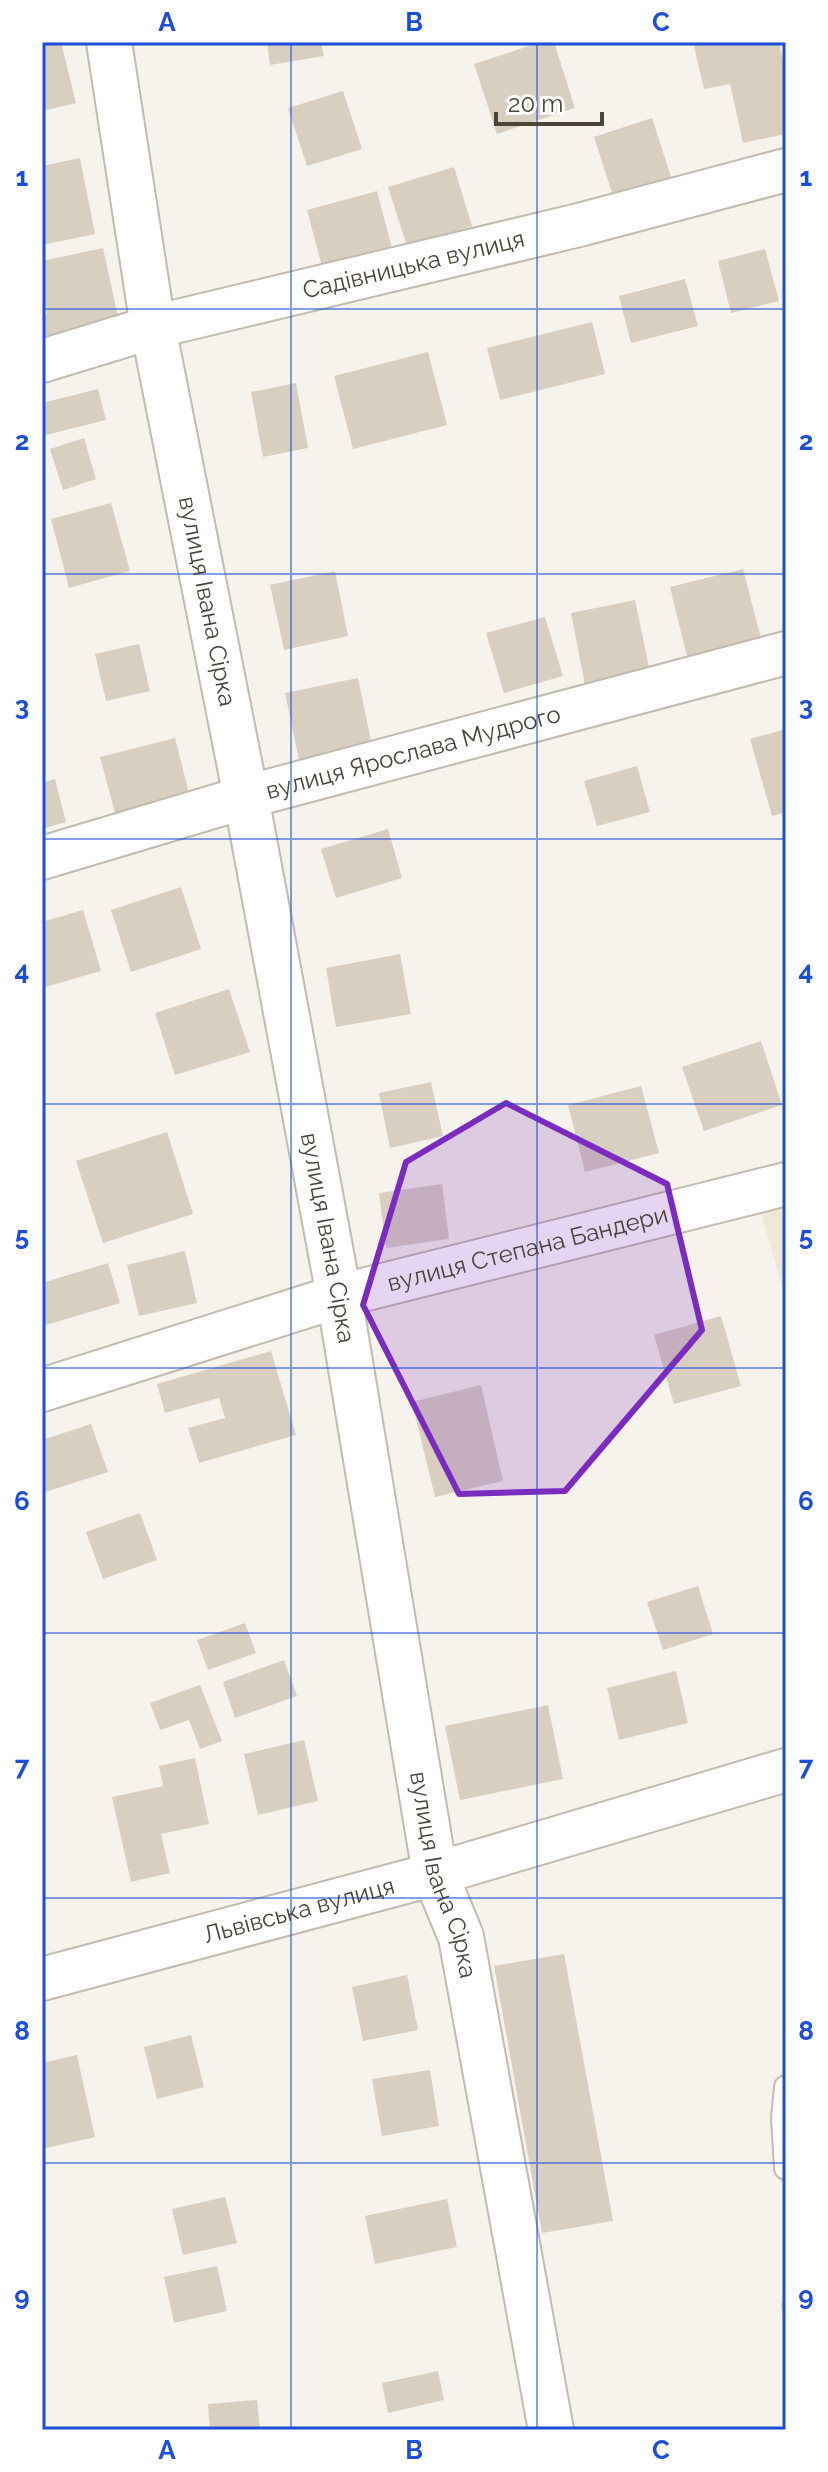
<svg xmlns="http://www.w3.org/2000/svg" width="828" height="2472" font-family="Raleway,sans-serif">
<rect width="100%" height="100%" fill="#f6f3ec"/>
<polygon fill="#efe8d6" points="786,1199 786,1300 759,1206"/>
<g fill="#d8cfc1">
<polygon points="42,42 61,42 76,103 42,111"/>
<polygon points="267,42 321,42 324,56 270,65"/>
<polygon points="541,42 554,42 575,108 497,134 474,64"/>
<polygon points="693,42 779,42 786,75 786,134 743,143 730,84 704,89"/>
<polygon points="343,91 362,149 307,166 288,108"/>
<polygon points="652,118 673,183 615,202 594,137"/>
<polygon points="80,158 95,234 42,245 42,166"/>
<polygon points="454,167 472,226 407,246 388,187"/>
<polygon points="377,191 394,256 324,274 307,210"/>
<polygon points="103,248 121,330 42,348 42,315 47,314 42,290 42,261"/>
<polygon points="765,249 779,301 731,313 718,261"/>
<polygon points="685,279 698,326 631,343 619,296"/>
<polygon points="592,322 605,374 500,400 487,348"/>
<polygon points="428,352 447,425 353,449 334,376"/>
<polygon points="296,383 308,448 263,457 251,392"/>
<polygon points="98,389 106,420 42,436 42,403"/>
<polygon points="84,438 96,479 63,490 50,449"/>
<polygon points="111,503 130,571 69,588 51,519"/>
<polygon points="743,569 761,638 687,656 670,587"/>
<polygon points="335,571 348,636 284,650 270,585"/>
<polygon points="635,600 650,672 585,685 571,613"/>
<polygon points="545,617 563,676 504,693 486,633"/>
<polygon points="139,644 150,691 106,701 95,654"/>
<polygon points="358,678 373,750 300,765 285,693"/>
<polygon points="786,729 786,812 772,816 750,739"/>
<polygon points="175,738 191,801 117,820 100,757"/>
<polygon points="637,766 650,812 597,826 584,781"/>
<polygon points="55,779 66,822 42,829 42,783"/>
<polygon points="388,829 402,878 336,898 321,849"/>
<polygon points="181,887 201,949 131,972 111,910"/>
<polygon points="83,910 101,971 42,988 42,922"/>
<polygon points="400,954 411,1014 336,1027 326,968"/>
<polygon points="229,989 250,1052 175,1075 155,1013"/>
<polygon points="761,1041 782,1105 704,1131 682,1067"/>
<polygon points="431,1082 443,1136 390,1148 379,1093"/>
<polygon points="641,1086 659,1153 585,1172 568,1105"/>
<polygon points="167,1132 193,1214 103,1243 76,1161"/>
<polygon points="442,1184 449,1239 386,1248 379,1193"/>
<polygon points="185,1251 197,1303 139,1316 127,1265"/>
<polygon points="108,1263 120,1303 46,1325 42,1313 42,1283"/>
<polygon points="721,1316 741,1386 674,1404 654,1335"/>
<polygon points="271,1351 296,1435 199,1463 188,1428 225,1418 219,1398 165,1413 157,1384"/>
<polygon points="481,1385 503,1481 435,1497 412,1402"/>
<polygon points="91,1424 108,1472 42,1493 42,1440"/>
<polygon points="140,1513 157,1560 103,1579 86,1532"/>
<polygon points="698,1586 713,1634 663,1650 647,1602"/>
<polygon points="245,1623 256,1653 208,1670 197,1640"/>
<polygon points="284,1660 297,1696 235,1718 223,1682"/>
<polygon points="676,1671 688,1723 619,1740 607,1688"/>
<polygon points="200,1685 222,1741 200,1749 189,1720 160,1730 150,1703"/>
<polygon points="548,1705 563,1779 460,1800 445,1726"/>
<polygon points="304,1740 318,1801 258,1815 244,1754"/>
<polygon points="195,1758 209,1824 161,1834 170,1873 131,1882 112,1797 163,1786 159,1766"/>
<polygon points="564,1954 613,2221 542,2233 494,1966"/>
<polygon points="407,1975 418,2030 363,2041 352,1987"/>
<polygon points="191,2035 204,2087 157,2099 144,2047"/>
<polygon points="77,2055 95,2137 42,2149 42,2063"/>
<polygon points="430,2070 439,2126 382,2136 372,2079"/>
<polygon points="225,2197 237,2243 183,2255 172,2209"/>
<polygon points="447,2199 457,2247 375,2264 365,2216"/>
<polygon points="217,2266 227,2311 174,2323 164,2277"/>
<polygon points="786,2302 786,2326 784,2326 781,2303"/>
<polygon points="438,2371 444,2400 388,2413 382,2383"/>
<polygon points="257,2400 260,2430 210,2430 208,2404"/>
</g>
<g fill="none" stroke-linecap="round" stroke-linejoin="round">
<defs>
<polyline id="service" points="786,2087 783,2118 786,2168"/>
<g id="minor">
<path id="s1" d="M42,361L153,327L579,225L786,170"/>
<path id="s2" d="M42,858L246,797L786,653"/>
<path id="s3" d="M42,1390L339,1296L786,1184"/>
<path id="s4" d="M42,1979L435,1874L786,1770"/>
</g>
<g id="tertiary">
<path id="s5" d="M109,42L153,327L246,797L339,1296L435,1874L461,1937L551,2430"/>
</g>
</defs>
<use href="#service" stroke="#c2bbae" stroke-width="26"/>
<use href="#minor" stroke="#c2bbae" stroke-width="46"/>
<use href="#tertiary" stroke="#c2bbae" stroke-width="48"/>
<use href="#service" stroke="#fff" stroke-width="22"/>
<use href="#minor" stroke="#fff" stroke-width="42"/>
<use href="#tertiary" stroke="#fff" stroke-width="44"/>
</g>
<path fill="#7b2cbf" fill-opacity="0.2" stroke="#7b2cbf" stroke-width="6" stroke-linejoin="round" d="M506,1103L667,1184L702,1330L565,1491L459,1494L363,1305L406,1162Z"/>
<path fill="none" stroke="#1d4ed8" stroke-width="2" stroke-opacity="0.55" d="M291,42V2430M537,42V2430M42,309H786M42,574H786M42,839H786M42,1104H786M42,1368H786M42,1633H786M42,1898H786M42,2163H786"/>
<g text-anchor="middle" stroke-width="6" stroke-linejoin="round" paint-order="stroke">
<g font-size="24" fill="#4b4439" stroke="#fff">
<text dy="8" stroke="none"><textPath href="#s1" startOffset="384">Садівницька вулиця</textPath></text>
<text dy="8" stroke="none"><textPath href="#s5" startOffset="568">вулиця Івана Сірка</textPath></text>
<text dy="8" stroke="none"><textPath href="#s2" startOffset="386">вулиця Ярослава Мудрого</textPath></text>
<text dy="8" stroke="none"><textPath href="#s5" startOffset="1216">вулиця Івана Сірка</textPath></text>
<text dy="8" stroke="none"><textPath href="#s3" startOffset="506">вулиця Степана Бандери</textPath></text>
<text dy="8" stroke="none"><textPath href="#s5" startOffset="1864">вулиця Івана Сірка</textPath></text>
<text dy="8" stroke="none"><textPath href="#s4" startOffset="266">Львівська вулиця</textPath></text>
</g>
</g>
<rect width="828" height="2472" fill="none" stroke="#ffffff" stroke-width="88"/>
<path d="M496 112v12h106v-12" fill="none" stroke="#4b4439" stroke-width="4"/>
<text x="508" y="112" font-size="24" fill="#4b4439" stroke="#ffffff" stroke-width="6" paint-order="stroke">20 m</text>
<rect x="44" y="44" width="740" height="2384" fill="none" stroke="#1d4ed8" stroke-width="3"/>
<g font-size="26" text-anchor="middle" font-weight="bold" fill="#1d4ed8">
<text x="167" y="31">A</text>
<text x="414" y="31">B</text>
<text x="661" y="31">C</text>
<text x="22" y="186">1</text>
<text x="806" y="186">1</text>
<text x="22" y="450">2</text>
<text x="806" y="450">2</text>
<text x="22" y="715">3</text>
<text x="806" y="715">3</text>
<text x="22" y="980">4</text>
<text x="806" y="980">4</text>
<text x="22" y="1245">5</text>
<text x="806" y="1245">5</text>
<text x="22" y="1510">6</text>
<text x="806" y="1510">6</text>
<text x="22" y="1775">7</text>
<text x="806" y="1775">7</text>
<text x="22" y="2040">8</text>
<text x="806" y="2040">8</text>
<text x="22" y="2305">9</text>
<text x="806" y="2305">9</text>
<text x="167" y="2459">A</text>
<text x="414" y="2459">B</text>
<text x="661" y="2459">C</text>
</g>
</svg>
